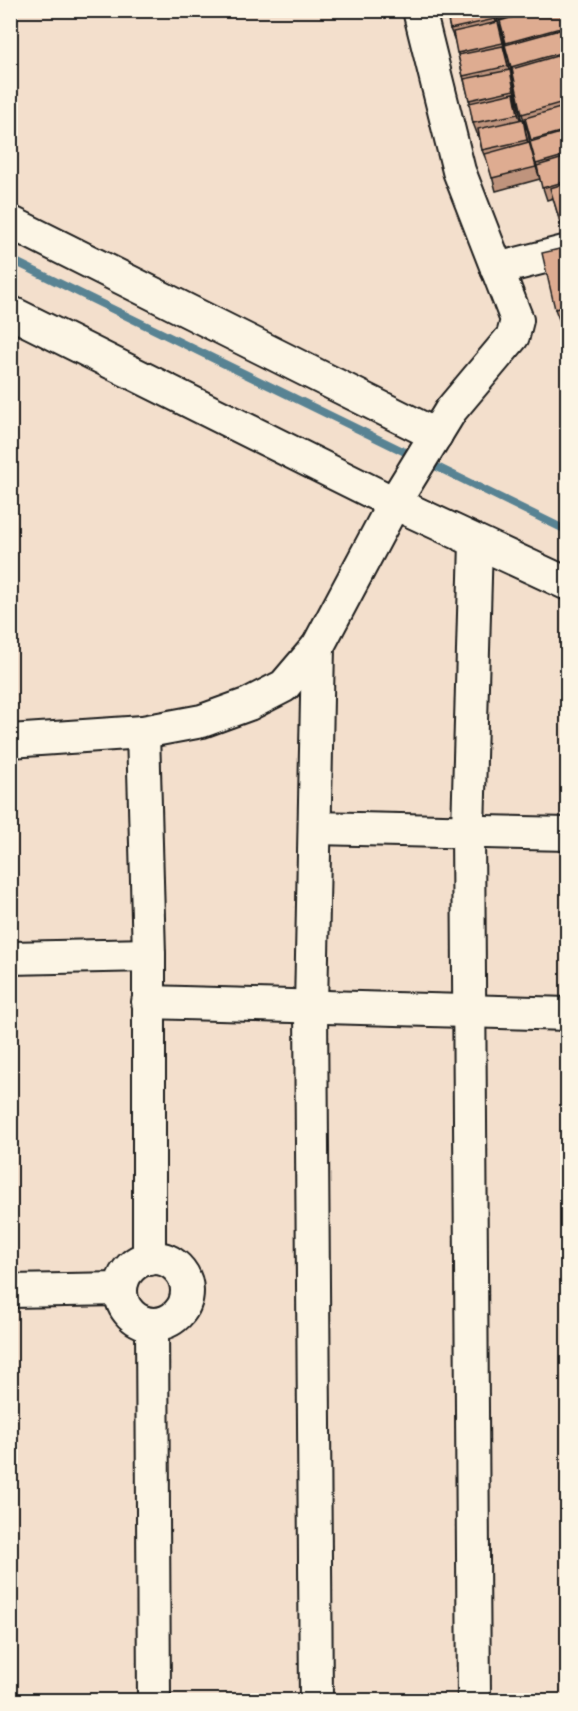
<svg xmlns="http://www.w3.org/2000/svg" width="578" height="1711" font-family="'Balsamiq Sans',sans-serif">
<rect width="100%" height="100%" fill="#f3dfcc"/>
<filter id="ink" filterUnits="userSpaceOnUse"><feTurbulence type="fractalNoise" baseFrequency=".0167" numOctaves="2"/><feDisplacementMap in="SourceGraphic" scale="12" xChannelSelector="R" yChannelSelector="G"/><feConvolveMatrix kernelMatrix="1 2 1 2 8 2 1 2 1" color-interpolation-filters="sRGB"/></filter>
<g filter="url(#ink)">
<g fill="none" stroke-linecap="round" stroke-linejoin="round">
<g stroke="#598393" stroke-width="8">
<polyline points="10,259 413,456"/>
<polyline points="427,462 568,531"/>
</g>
<defs>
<g id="minor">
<polyline points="10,222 436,435"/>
<polyline points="497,269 568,251"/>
<polyline points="10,312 394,503 568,584"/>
<polyline points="143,732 149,955 149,1259"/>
<polyline points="10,741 143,732 202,721 249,704 284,686 318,646 394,503 451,410 513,336 517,320 459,171 419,10"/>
<polyline points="315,828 568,834"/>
<polyline points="10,958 149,955"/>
<polyline points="148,1002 568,1014"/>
<circle cx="154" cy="1291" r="33"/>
<polyline points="10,1291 121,1289"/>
<polyline points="152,1324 154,1700"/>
<polyline points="316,1700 311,1008 318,646"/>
<polyline points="474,1700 468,830 476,542"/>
</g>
</defs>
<use href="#minor" stroke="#1c1c1c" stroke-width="36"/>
<use href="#minor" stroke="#fcf5e5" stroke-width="32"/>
</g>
<g fill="#bf947d" stroke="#1c1c1c" stroke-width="1.5">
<polygon points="446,10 495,10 498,22 503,35 512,75 514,82 521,119 528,132 530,145 538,172 530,142 532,141 527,126 526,126 522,114 512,69 505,45 506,45 497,10 560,10 567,36 567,234 564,235 560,222 553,198 547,200 540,179 496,191 488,162 487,162 482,150 479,135 478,136 473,123 470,102 463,76 455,41 450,29"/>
<polygon points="567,259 567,320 560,322 555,309"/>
</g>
<g fill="#9b7866" stroke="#1c1c1c" stroke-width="1.5">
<polygon points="493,10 495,10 500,32 495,19"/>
<polygon points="559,10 563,17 567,37 564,27"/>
<polygon points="498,22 503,35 507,55 503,43"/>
<polygon points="503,46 508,58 519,103 514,90"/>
<polygon points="514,93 518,105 523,126 518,114"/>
<polygon points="523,119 528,132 530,145 540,179 527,140"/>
</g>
<g fill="#deac91" stroke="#1c1c1c" stroke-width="1.5">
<polygon points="446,10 493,10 495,19 450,29"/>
<polygon points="497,10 532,10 499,20"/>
<polygon points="538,10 560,10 564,27 506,43 500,21"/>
<polygon points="498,22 503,43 457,53 453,32"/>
<polygon points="563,29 567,44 567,51 511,67 505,45"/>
<polygon points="503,46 508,66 463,76 458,55"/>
<polygon points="567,53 567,101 522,114 512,69"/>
<polygon points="510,70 514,90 469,100 464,79"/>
<polygon points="514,93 518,114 473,123 469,103"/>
<polygon points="567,106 567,130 531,140 525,118"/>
<polygon points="523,119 527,140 482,150 478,129"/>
<polygon points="567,131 567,155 536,164 530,142"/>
<polygon points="529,142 536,167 492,178 485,154"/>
<polygon points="567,157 567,181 542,188 537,166"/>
<polygon points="567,183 567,220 560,222 550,188"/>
<polygon points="564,248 567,265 567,306 555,309 542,253"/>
</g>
</g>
<rect width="578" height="1711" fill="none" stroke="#fcf5e5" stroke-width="36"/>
<rect x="18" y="18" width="542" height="1675" fill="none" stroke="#1c1c1c" stroke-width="2" filter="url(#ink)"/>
</svg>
